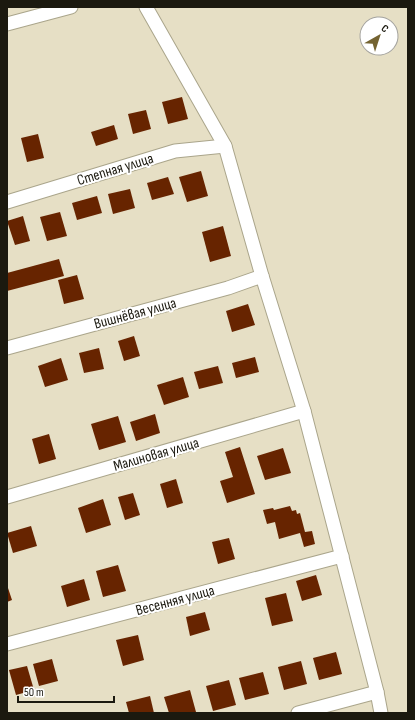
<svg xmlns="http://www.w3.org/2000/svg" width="415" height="720" font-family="'Sofia Sans Condensed',sans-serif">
<rect width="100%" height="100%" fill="#e6dfc5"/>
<g fill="#672400">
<polygon points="182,97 188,119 168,124 162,102"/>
<polygon points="146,110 151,129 133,134 128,114"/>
<polygon points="114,125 118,139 96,146 91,132"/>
<polygon points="38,134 44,158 27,162 21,138"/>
<polygon points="201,171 208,196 187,202 179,177"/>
<polygon points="168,177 174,194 152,200 147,183"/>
<polygon points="130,189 135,208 113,214 108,194"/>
<polygon points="97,196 102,213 77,220 72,203"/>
<polygon points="60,212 67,236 47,241 40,217"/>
<polygon points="23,216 30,241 15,245 7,221"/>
<polygon points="223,226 231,256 210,262 202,232"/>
<polygon points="59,259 64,276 7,291 7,273"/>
<polygon points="77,275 84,299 64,304 58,280"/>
<polygon points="248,304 255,325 232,332 226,311"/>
<polygon points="134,336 140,356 124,361 118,341"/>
<polygon points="99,348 104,369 84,373 79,353"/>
<polygon points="255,357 259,372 236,378 232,363"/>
<polygon points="61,358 68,380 45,387 38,366"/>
<polygon points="218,366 223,383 199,389 194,372"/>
<polygon points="183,377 189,397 164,405 157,385"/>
<polygon points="155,414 160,433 136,441 130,422"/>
<polygon points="118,416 126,442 99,450 91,424"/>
<polygon points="49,434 56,459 39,464 32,439"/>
<polygon points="240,447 255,494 227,503 220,481 233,477 225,452"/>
<polygon points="283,448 291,473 265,480 257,456"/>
<polygon points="176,479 183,503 167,508 160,484"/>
<polygon points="133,493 140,515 125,520 118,497"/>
<polygon points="103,499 111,525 86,533 78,508"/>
<polygon points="290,506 292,511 296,510 297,514 300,513 305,532 312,531 315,544 304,547 300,533 279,539 275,522 267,524 263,510 273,508 274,510"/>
<polygon points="31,526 37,546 13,553 7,533"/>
<polygon points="229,538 235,559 218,564 212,542"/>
<polygon points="118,565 126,591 103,597 96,571"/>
<polygon points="316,575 322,595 302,601 296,581"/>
<polygon points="84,579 90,600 67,607 61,586"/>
<polygon points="7,585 12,600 7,602"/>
<polygon points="286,593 293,621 272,626 265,598"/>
<polygon points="205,612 210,630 190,636 186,617"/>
<polygon points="138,635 144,660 123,666 116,640"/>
<polygon points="336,652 342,674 319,680 313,658"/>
<polygon points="52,659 58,681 39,686 33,664"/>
<polygon points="301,661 307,684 284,690 278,667"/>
<polygon points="27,666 34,690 16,695 9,670"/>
<polygon points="263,672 269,694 245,700 239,678"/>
<polygon points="229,680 236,705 213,711 206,686"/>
<polygon points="190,690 196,712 191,713 169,713 164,697"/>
<polygon points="150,696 154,713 129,713 126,702"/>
</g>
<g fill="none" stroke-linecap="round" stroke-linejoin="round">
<defs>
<g id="minor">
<polyline points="146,7 225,146 262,276 304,411 377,692 381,713"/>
<polyline points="7,24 71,7"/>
<polyline points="7,202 175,151 225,146"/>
<polyline points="7,348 228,288 262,276"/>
<polyline points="7,497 304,411"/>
<polyline points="7,644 342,556"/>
<polyline points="298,713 377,692"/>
</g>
</defs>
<use href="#minor" stroke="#aaa58b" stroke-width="15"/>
<use href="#minor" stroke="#fff" stroke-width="13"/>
</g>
<g text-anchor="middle" stroke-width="4" stroke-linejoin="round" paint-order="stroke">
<g font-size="15" fill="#1b190f" stroke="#fff">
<text transform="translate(115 169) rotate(-17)" y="5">Степная улица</text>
<text transform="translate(135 313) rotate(-15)" y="5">Вишнёвая улица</text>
<text transform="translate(156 454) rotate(-16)" y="5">Малиновая улица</text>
<text transform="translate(175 600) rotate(-15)" y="5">Весенняя улица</text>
</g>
</g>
<rect width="415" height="720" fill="none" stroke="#1b190f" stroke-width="16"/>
<g transform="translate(379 36) rotate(39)"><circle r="19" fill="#ffffff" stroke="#a4a39f"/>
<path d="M0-3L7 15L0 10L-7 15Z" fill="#746331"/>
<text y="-6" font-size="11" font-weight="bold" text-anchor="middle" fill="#1b190f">С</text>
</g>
<path d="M18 696v6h96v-6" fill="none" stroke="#1b190f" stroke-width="2"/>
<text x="24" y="696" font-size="12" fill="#1b190f" stroke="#ffffff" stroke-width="3" paint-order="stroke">50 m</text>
</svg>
